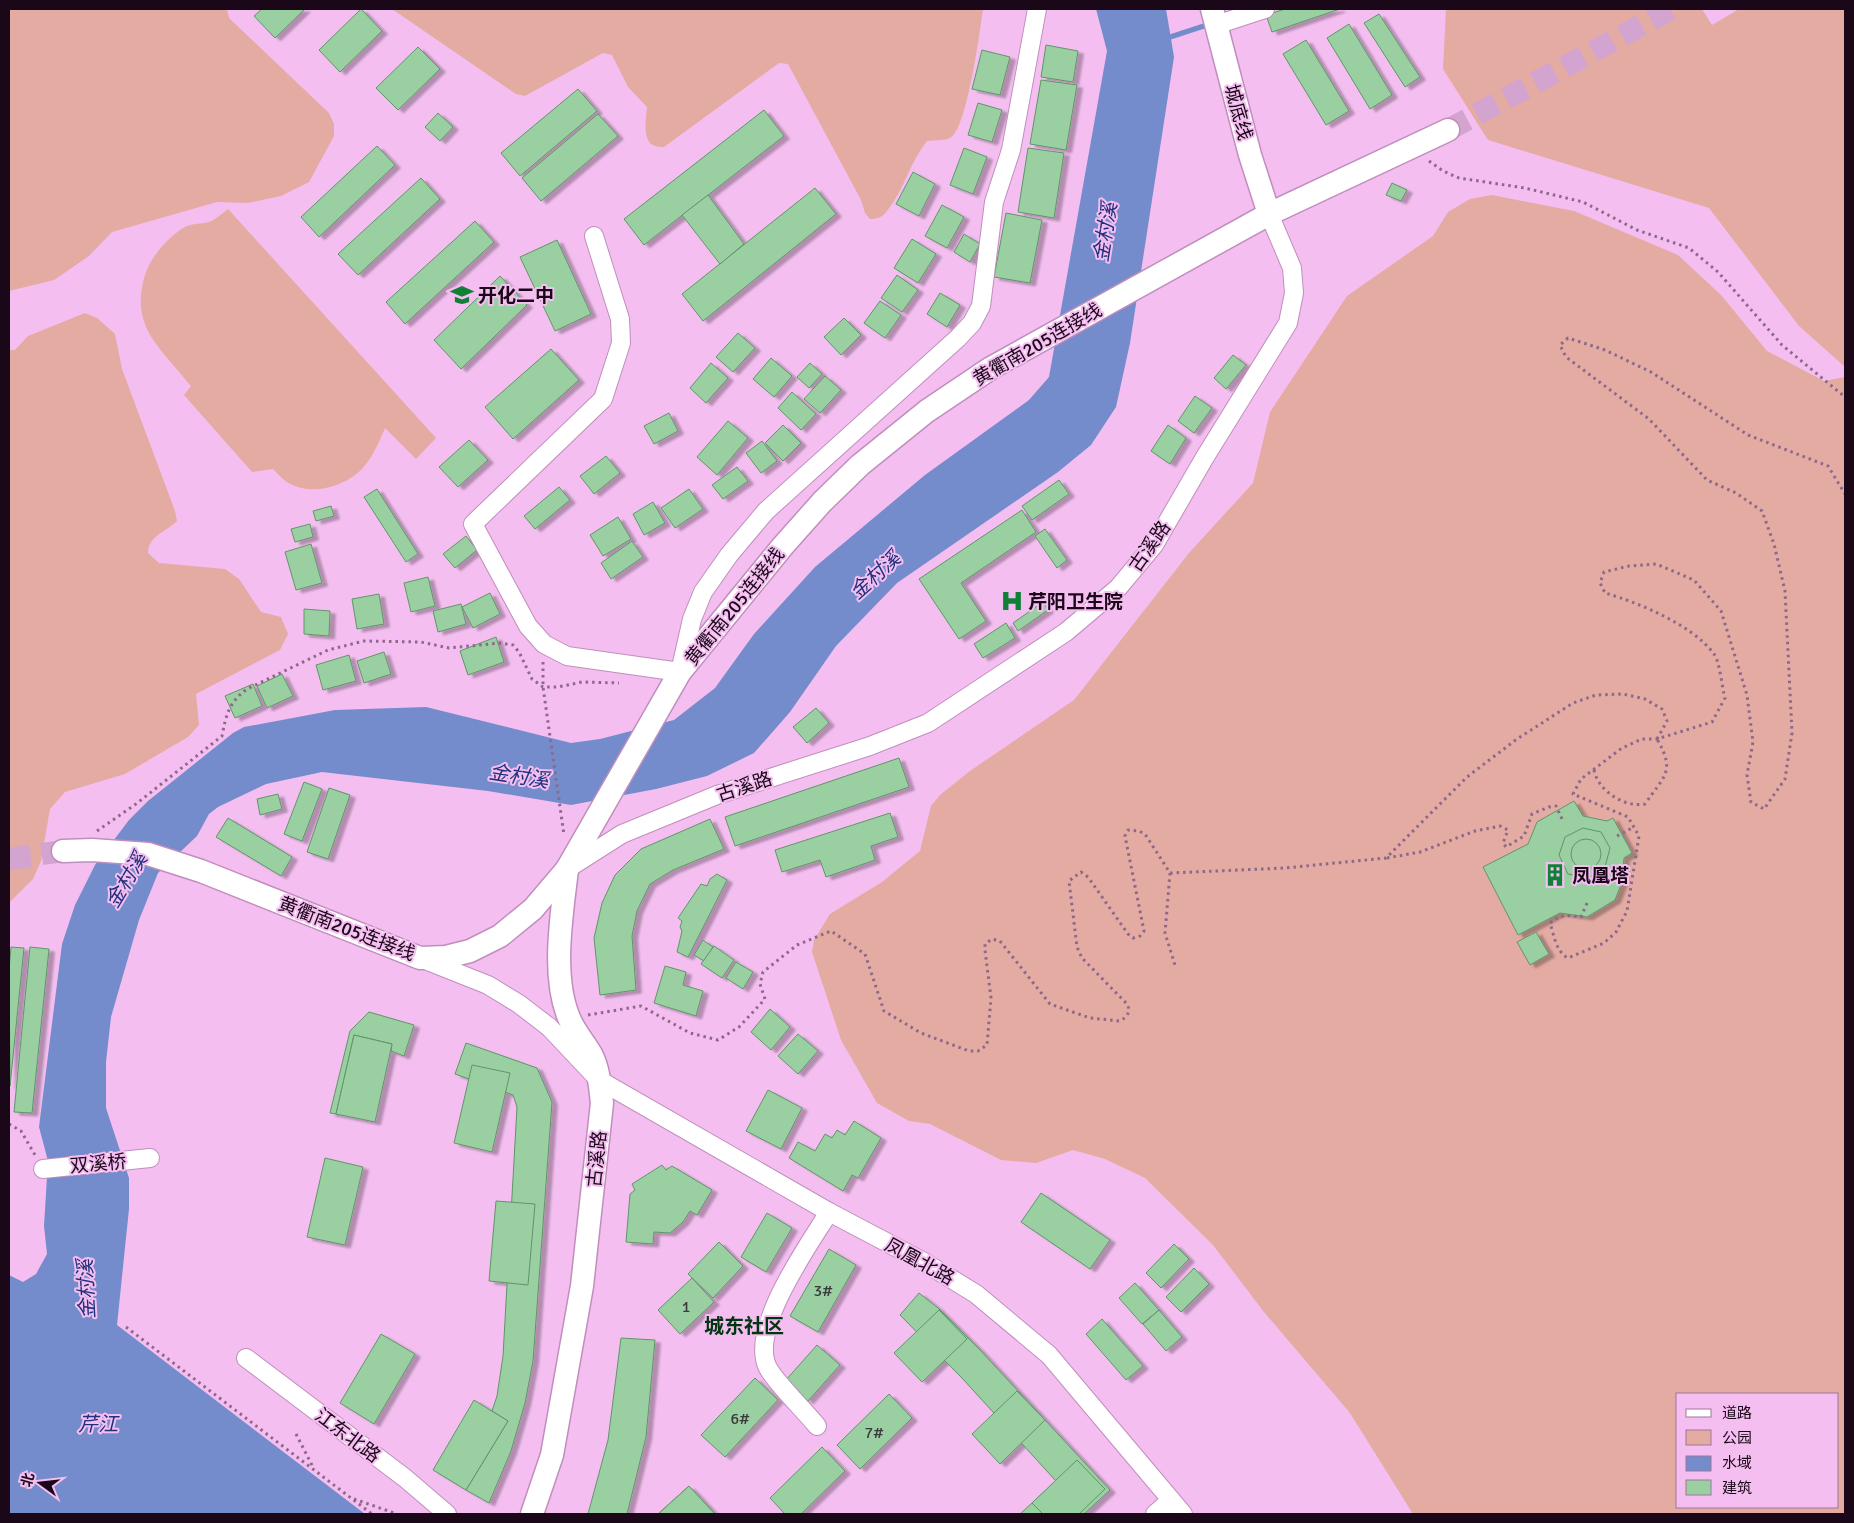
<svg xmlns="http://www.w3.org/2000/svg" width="1854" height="1523" font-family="Signika,'Noto Sans SC',sans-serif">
<defs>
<filter id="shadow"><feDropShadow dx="5.5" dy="3" stdDeviation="1" flood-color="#0004"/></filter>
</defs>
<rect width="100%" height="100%" fill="#f4bff0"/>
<g fill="#e3aba2" fill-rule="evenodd">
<polygon points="9,9 227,9 229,18 329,113 334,124 334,136 309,182 281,196 248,203 217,202 112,232 89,256 54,280 9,291"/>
<path d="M392,9H983C980,30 967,130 950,138C944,141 933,140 927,141C910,162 904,190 887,211C883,217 877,219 870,219L865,213L861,200L788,64L779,63L664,147C640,149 646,123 647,107L628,87L612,55L603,53L525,96L516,94Z"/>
<polygon points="1446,9 1702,9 1712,25 1739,9 1845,9 1845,367 1799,326 1709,208 1488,140 1443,69"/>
<path d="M1492,195L1574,211L1678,255L1721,295L1767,351L1824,381L1845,377V1514H1413L1350,1413L1264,1312L1213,1245L1145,1178L1105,1159L1073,1150L1036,1163L1001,1160L930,1124L909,1121L877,1103L841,1040L812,952L814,940L830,914L882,882L920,851L931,806L940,795L970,771L1074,700L1189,553L1253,483L1270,412L1347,296L1433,236L1448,212L1470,199ZM1678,1394H1838V1507H1678Z"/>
<path d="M228,209L436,438L416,459L385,428C379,442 373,457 362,469C344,487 310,497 287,482C282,479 277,473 273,469L252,472L184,395L191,386C161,348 129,327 145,275C151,257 164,242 180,230C192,222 197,225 209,222C215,220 223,213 228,209Z"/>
<path d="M85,313L97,318L115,334L122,369L175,511L177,521C166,532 148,536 148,553L159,563L225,569L239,579L261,612L281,617L288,634L280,650L196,694L199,725L188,737L125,774L65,792L50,809L41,861L33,879L9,903V350H15L28,336Z"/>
</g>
<polygon fill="#748bcc" points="1096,9 1166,9 1174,57 1130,343 1116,407 1091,445 1058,472 897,583 836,646 790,712 754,753 707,776 656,789 571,805 488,791 322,772 266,784 218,807 209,814 197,836 158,873 139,920 111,1017 106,1062 106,1108 129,1178 129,1209 117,1325 365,1514 9,1514 9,1275 23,1282 36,1274 47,1254 44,1226 48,1161 39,1127 62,944 75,905 95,865 129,820 148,801 233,733 244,727 335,710 426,707 571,743 600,739 674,720 715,688 754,634 815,567 925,475 1029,400 1049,377 1107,51"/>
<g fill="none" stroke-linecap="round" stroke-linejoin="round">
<polyline stroke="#748bcc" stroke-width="5" points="1164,39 1210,24"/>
</g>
<g fill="#99cfa1" stroke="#609569" filter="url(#shadow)">
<polygon points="262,9 305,9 275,38 254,16"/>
<polygon points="361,9 382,31 340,72 319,50"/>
<polygon points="1285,9 1340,9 1272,32 1266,15"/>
<polygon points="1379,14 1420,77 1405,87 1364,23"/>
<polygon points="1349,24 1392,95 1370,109 1327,38"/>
<polygon points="1306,40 1349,111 1326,125 1283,54"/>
<polygon points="1046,45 1078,51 1073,82 1041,77"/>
<polygon points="418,47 440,69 398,110 376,88"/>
<polygon points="982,50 1010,57 1000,95 972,89"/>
<polygon points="1041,80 1077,85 1066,150 1030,144"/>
<polygon points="578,89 597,111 520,176 501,153"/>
<polygon points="978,103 1002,110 992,142 968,135"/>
<polygon points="764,110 784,136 644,245 624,219"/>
<polygon points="438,113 453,127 440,141 425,127"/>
<polygon points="598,114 618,136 541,201 522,178"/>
<polygon points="377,146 395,165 319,237 301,217"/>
<polygon points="964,148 987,157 973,194 950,185"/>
<polygon points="1028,148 1064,153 1054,218 1018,212"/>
<polygon points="913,172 935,184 919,216 896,204"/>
<polygon points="421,178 440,199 358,275 338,254"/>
<polygon points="1392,183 1407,190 1401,201 1386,195"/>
<polygon points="815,188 836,214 703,321 682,294"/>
<polygon points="708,195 744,244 720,264 682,215"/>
<polygon points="942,205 964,217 947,248 925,236"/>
<polygon points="1006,213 1042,220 1030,283 994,277"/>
<polygon points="475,221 494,242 405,324 386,302"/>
<polygon points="964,234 980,244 970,262 954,252"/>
<polygon points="912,239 936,254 918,283 894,268"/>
<polygon points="557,240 591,314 555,331 520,257"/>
<polygon points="897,275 918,290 902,312 881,298"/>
<polygon points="500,276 527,305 461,369 434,340"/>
<polygon points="940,293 960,305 947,327 927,314"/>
<polygon points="880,301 901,315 885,338 864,323"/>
<polygon points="844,318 861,335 841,355 824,337"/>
<polygon points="738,333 755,348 733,372 716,357"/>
<polygon points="551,349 579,380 513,439 485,407"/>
<polygon points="1233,355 1246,365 1226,389 1214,378"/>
<polygon points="771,358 792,376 774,397 753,379"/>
<polygon points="711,363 728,378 706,403 690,388"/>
<polygon points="810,363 822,374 809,388 797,377"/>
<polygon points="825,376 841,390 820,413 804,399"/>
<polygon points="792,392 816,414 801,430 778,408"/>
<polygon points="1195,396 1212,408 1194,433 1178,421"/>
<polygon points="669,413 678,431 654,444 644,426"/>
<polygon points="728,421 748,438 717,475 697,457"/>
<polygon points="783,425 801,443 783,461 765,443"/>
<polygon points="1168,425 1186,438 1170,464 1151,451"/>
<polygon points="469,440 488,460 458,487 439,467"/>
<polygon points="762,441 777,461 761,473 746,453"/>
<polygon points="606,456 620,473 594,494 580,476"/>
<polygon points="737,467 748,481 723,499 712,485"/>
<polygon points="1059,480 1069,494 1032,520 1022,506"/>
<polygon points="559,487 570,500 535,529 524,516"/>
<polygon points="377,489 418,554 406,562 364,497"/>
<polygon points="689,489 703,509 675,528 661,508"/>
<polygon points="653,502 665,523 644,535 633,514"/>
<polygon points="331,506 334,516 316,521 313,511"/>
<polygon points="1022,510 1036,532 961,583 986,621 959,639 919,579"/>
<polygon points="618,517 631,539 603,556 590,535"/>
<polygon points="310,524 313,537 295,542 291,529"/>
<polygon points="1045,529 1067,560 1057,568 1035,536"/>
<polygon points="466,536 477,550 455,568 443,554"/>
<polygon points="632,541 643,557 611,579 601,563"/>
<polygon points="311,544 322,583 296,590 285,552"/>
<polygon points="428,577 435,606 411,612 404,583"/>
<polygon points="490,593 500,614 473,628 462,607"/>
<polygon points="379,594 384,624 357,629 352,599"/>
<polygon points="1043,602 1048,610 1018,631 1013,623"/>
<polygon points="461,604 466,624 438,632 433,611"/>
<polygon points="304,609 330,611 329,636 304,634"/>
<polygon points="1006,623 1015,638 983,658 974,644"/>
<polygon points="496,637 504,662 468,675 460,651"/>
<polygon points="384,652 391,674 364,683 357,661"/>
<polygon points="349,655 356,681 323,690 316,665"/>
<polygon points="282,674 293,696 267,708 257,686"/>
<polygon points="253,684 262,706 235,718 225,696"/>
<polygon points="816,708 829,723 807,743 793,727"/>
<polygon points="899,758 909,787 735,846 725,817"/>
<polygon points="304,782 322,789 302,841 284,834"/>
<polygon points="329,788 350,795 328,859 307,852"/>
<polygon points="278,794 282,809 260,815 257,799"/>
<polygon points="1574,801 1583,816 1607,821 1613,818 1632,853 1624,858 1622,882 1615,900 1587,917 1560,913 1518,935 1483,867 1528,844 1537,822"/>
<polygon points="890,813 898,837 871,846 875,860 826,877 820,860 782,872 775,850"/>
<polygon points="228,818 292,857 281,876 216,837"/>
<polygon points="710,819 724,849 673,870 650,884 637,911 632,936 636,990 600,995 594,938 602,903 615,875 641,849"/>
<polygon points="1583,828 1601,832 1610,848 1605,867 1589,878 1568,874 1559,855 1565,837"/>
<circle cx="1586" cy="854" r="15"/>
<polygon points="717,874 727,880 688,957 677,952 682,931 680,927 682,921 678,918 701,884 707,886 710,879"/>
<polygon points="1536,932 1549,954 1530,965 1517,942"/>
<polygon points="703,940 713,947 704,961 694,955"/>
<polygon points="714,946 734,960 722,978 701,964"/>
<polygon points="11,947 24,948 10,1086 9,970"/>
<polygon points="30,947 49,949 32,1113 14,1112"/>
<polygon points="736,962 753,972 743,989 726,978"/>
<polygon points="665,966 686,972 683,985 703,991 696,1016 654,1003"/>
<polygon points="770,1009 790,1027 771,1050 751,1032"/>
<polygon points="369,1012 414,1025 404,1056 391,1051 392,1044 354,1035 336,1114 330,1113 350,1031"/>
<polygon points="798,1034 818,1051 798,1074 778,1056"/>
<polygon points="354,1035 392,1044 375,1122 336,1114"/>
<polygon points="466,1043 537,1068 552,1102 533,1361 525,1403 511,1451 489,1503 466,1490 508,1421 492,1411 497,1396 503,1356 517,1107 513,1095 455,1074"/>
<polygon points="472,1065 510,1073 492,1152 454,1143"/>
<polygon points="768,1090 802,1108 781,1149 746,1131"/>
<polygon points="854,1121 881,1138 858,1178 852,1175 843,1191 789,1158 798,1142 815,1151 825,1134 832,1138 837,1130 845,1135"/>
<polygon points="325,1158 363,1167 345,1245 307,1237"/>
<polygon points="662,1165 666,1170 672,1166 712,1190 697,1215 690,1211 683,1222 670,1233 654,1232 653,1244 626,1242 630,1194 635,1190 632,1184"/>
<polygon points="1041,1193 1110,1240 1090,1269 1021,1222"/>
<polygon points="496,1201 535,1204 528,1285 489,1281"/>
<polygon points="767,1213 792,1228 766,1272 741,1257"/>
<polygon points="719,1242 743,1266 713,1298 688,1274"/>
<polygon points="1174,1244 1189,1259 1161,1288 1146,1273"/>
<polygon points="829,1249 856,1265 818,1332 790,1316"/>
<polygon points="1194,1268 1209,1284 1181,1312 1166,1297"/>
<polygon points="692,1278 714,1302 680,1334 658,1310"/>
<polygon points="1135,1283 1159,1310 1142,1324 1119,1298"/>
<polygon points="919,1293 938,1308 980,1350 1110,1490 1084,1514 1020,1514 1056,1481 961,1377 900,1315"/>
<polygon points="939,1310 967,1339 922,1382 894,1353"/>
<polygon points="1159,1310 1182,1337 1166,1351 1143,1324"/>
<polygon points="1102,1319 1143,1366 1126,1380 1086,1334"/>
<polygon points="381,1334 415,1354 374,1424 340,1403"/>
<polygon points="621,1338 655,1340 646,1437 627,1514 588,1514 608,1440"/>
<polygon points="817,1345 840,1365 808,1401 785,1381"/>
<polygon points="755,1378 778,1400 725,1457 701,1435"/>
<polygon points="1017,1391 1045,1420 1000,1464 972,1434"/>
<polygon points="889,1394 912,1418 860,1469 837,1445"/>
<polygon points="474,1400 508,1421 466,1490 433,1470"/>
<polygon points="822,1447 845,1471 801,1514 785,1514 770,1498"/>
<polygon points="1077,1460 1105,1489 1079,1514 1043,1514 1032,1503"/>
<polygon points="689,1486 715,1514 658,1514"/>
<polygon points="689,1486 715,1514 658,1514"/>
</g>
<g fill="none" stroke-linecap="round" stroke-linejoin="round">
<g stroke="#d3a4d0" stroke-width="22" stroke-dasharray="22 11" stroke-linecap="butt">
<polyline points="1448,130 1671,9"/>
<polyline points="9,859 63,851"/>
</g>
<defs>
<g id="minor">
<polyline points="1216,25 1265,9"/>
<polyline points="594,236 620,319 621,343 603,399 473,524 528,626 544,644 567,656 680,672 692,619 703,592 729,555 766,511 958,338 972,323 981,306 994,202 1011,150 1037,9"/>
<polyline points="567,869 622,834 717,795 870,746 928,723 1066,632 1118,588 1154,545 1205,457 1288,323 1294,293 1292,268 1269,214"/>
<polyline points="425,960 488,985 519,1004 549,1027 599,1080 829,1212 924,1262 976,1294 1049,1355 1183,1514"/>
<polyline points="43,1169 150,1158"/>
<polyline points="246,1358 405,1478 447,1514"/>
<path d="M817,1426C805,1411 776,1383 768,1368C748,1329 809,1245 829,1212"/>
<polyline points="1155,1514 1171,1500"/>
</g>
<g id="major">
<polyline points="1212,9 1250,155 1269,214"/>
<polyline points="63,851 92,850 148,854 201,871 420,958 446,957 470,951 500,936 533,909 567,869 680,672 782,547 822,502 860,465 927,411 991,368 1269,214 1448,130"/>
<path d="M532,1514L552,1455L582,1286L602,1103C600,1087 599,1069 591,1054C584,1042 574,1031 569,1018C551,975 562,914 567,869"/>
</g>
</defs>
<use href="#minor" stroke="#c08ebd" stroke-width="20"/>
<use href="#major" stroke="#c08ebd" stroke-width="25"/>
<g stroke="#8c688a" stroke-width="3" stroke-dasharray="2.5 4" stroke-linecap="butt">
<polyline points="1429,161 1443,171 1459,178 1525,188 1583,202 1637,230 1689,248 1718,272 1782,345 1845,397"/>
<polyline points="543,662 543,687 564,835"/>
<path d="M1594,770C1598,791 1625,808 1645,804C1664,776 1676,772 1657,739"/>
<path d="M97,831L136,804L222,736C226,715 229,702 247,689L328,650L364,641L421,642L449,648L500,643L513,645L519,652L532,679L543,687H558L582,682L619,683"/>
<polyline points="1617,836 1634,827"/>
<polyline points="1387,858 1420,852 1475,831 1500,826 1508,830 1503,843 1506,847 1524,836 1532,814 1549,807 1556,806 1562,819"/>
<polyline points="1170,873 1165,933 1175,965"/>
<path d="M1587,903L1581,917C1568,915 1560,914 1550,923C1554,935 1556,952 1568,958L1604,943L1616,932L1627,911L1639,836L1628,817L1573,794L1581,779L1622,748L1642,739H1657L1712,722L1725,698C1722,688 1720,662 1714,654C1693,625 1637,602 1605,593L1600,583L1604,572L1629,566L1656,564L1694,580L1721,611L1747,695L1753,742L1747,775L1751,802L1764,809L1785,779L1792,733L1785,591L1774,544L1762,511L1736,493L1707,480L1649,419L1566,357L1560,345L1568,338L1605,350L1651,372L1748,435L1828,466L1845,494"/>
<path d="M588,1015L641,1006L690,1033L718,1040L739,1027L765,999L760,984L763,972L797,945L831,931L865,954L884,1011L921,1033L969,1051H978L987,1045L991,998L985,950V944L992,939L1000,941L1050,1004L1090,1018L1120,1021C1127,1017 1130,1013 1128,1005L1082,958L1077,947L1069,881L1081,872L1088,877L1128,934L1133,938L1140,936L1144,931L1125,836L1128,830L1139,831L1145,834L1170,873L1285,868L1386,858L1467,777L1517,739L1573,703L1596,695L1623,694L1645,699L1662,709L1667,721L1657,739"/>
<polyline points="9,1124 21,1131 35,1155"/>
<polyline points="126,1327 372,1514"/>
<polyline points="296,1434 314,1469"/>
<polyline points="354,1499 397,1514"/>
</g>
<use href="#minor" stroke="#fff" stroke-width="18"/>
<use href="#major" stroke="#fff" stroke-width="22"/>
</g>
<defs>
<symbol id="school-bare" viewBox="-9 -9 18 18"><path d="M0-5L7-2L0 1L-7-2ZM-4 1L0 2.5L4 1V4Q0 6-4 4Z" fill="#118037" stroke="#f4bff0" stroke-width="2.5" paint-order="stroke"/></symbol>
<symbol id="hospital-bare" viewBox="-9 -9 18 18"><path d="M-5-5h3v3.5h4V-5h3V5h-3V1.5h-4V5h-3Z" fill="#118037" stroke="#f4bff0" stroke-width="2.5" paint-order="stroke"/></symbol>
<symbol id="building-bare" viewBox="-9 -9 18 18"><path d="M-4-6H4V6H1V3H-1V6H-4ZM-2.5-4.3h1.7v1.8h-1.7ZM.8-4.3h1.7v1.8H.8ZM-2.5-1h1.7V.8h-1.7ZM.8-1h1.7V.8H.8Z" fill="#118037" stroke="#f4bff0" stroke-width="2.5" paint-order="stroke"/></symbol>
</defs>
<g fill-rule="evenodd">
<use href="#school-bare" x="446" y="279" width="32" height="32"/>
<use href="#hospital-bare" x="996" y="585" width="32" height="32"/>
<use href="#building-bare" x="1539" y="859" width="32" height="32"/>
</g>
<g text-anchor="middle" stroke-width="4" stroke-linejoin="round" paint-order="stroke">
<g font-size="16" fill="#3a3a3b">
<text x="823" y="1296">3#</text>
<text x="686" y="1312">1</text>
<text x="740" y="1424">6#</text>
<text x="874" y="1438">7#</text>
</g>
<g font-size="19" fill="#1a0819" stroke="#f4bff0">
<text transform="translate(1239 112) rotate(75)" y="7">城底线</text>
<text transform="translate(1037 344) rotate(-30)" y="7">黄衢南205连接线</text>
<text transform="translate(1149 546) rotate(-55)" y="7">古溪路</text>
<text transform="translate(734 606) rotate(-51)" y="7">黄衢南205连接线</text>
<text transform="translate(744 786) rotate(-18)" y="7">古溪路</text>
<text transform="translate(347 928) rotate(21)" y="7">黄衢南205连接线</text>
<text transform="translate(596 1159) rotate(-84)" y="7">古溪路</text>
<text transform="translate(98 1163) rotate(-5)" y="7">双溪桥</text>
<text transform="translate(920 1261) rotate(29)" y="7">凤凰北路</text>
<text transform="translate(348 1435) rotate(37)" y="7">江东北路</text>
</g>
<g font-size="19" font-weight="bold" fill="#1a0819" stroke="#f4bff0" text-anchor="start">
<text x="478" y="302">开化二中</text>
<text x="1028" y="608">芹阳卫生院</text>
<text x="1572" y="882">凤凰塔</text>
</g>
<g font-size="20" font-style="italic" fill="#1f307d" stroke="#f4bff0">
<text transform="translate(1105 232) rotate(-81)" y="7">金村溪</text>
<text transform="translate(875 575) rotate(-42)" y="7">金村溪</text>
<text transform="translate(519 776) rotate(9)" y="7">金村溪</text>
<text transform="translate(126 880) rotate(-59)" y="7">金村溪</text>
<text transform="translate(86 1289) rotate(-93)" y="7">金村溪</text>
<text x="98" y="1431">芹江</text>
</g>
<g font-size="20" font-weight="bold" fill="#013511" stroke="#f4bff0">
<text x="744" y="1333">城东社区</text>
</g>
</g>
<rect width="1854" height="1523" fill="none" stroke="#1a0819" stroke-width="20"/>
<rect x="1676" y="1393" width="162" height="115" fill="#f4bff0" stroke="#9d769a"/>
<rect x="1686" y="1409" width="25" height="8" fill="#ffffff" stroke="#9d769a"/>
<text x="1722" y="1418" font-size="15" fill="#1a0819">道路</text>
<rect x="1686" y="1430" width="25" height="15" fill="#e3aba2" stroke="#9d769a"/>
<text x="1722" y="1443" font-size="15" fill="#1a0819">公园</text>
<rect x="1686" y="1456" width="25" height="15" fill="#748bcc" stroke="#9d769a"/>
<text x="1722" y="1468" font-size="15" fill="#1a0819">水域</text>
<rect x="1686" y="1480" width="25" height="15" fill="#99cfa1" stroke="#9d769a"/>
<text x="1722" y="1493" font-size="15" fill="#1a0819">建筑</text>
<g transform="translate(40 1483) rotate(285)" stroke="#f4bff0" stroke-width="4" paint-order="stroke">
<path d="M0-4L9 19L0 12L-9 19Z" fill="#1a0819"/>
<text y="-8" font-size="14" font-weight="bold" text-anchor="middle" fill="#1a0819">北</text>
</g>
</svg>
